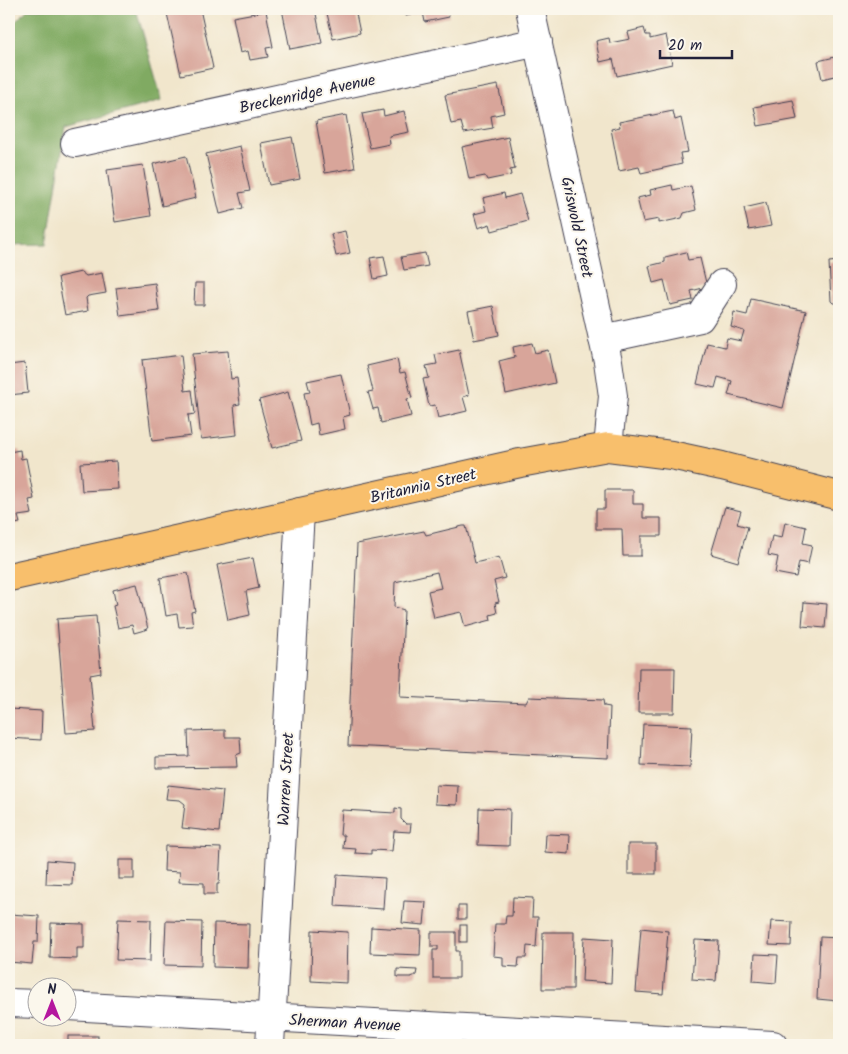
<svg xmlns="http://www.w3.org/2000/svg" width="848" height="1054" font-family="Kalam,sans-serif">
<rect width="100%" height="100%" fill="#fbf7ec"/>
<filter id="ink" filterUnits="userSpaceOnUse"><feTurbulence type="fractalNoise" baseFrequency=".02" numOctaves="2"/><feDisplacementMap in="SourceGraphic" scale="10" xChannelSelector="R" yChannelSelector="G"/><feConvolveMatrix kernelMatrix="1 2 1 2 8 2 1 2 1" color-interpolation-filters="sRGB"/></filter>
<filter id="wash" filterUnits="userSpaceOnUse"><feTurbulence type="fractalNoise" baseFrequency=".0096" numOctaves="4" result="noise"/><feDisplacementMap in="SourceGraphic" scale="20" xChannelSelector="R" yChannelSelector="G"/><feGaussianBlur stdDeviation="1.12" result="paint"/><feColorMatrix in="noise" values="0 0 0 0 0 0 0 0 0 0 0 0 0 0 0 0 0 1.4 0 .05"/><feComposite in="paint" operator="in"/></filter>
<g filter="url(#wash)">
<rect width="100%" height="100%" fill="#f1e6cc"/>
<polygon fill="#80aa62" stroke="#51664e" points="28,9 136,9 162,100 66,127 47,244 9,245 9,28"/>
<g id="blocks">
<g fill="#d8a59a">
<polygon points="166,9 200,9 213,68 181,75"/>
<polygon points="282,9 315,9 322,43 290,49"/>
<polygon points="326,9 355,9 360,33 333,39"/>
<polygon points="404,9 447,9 449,17 425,22 423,12 406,16"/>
<polygon points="266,11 273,47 266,48 268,57 250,60 248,51 240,53 233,17"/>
<polygon points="644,28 646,35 650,35 650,39 666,35 672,64 617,76 613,59 600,62 596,41 609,38 610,43 630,39 628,32"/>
<polygon points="839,56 839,75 822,79 818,61"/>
<polygon points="498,85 504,113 491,116 493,128 464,133 461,122 451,124 445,95"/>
<polygon points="793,100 797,119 758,126 754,107"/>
<polygon points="383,110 384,116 404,111 409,132 389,136 390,144 370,148 362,114"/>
<polygon points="673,111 675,120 681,118 688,152 680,153 682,164 641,173 639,167 619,171 611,129 620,127 619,122"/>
<polygon points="346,115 355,168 325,173 316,121"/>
<polygon points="292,137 300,179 269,185 261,143"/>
<polygon points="508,137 515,169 510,170 511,175 487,180 485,176 469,179 462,147"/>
<polygon points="240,146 250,191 239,193 243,208 220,214 206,154"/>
<polygon points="186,156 196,198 162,206 153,164"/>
<polygon points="143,165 151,216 115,222 107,170"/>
<polygon points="672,185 673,190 691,186 696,210 684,213 682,218 659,223 659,219 643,222 637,198 651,195 650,190"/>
<polygon points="504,193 505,198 520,194 528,221 492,231 490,224 478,228 474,214 486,211 483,198"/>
<polygon points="766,203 771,226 749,230 744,208"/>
<polygon points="345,231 350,253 336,256 331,234"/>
<polygon points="686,252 688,260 700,258 707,287 691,291 693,300 670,305 664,280 653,283 649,266 665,262 665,257"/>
<polygon points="425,253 428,266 404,270 401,257"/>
<polygon points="384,256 388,276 374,279 370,258"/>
<polygon points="839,261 839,303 833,303 831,301 829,262"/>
<polygon points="81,272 86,276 102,273 106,293 88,296 86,298 88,311 65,315 58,277"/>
<polygon points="155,283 159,311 120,316 116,288"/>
<polygon points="195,283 204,283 204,305 194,305"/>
<polygon points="751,299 806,311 783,408 728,395 732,381 718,377 715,388 697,384 707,343 725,347 727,338 741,341 744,331 731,327 734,312 747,315"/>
<polygon points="493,306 499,335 474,340 468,311"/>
<polygon points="532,343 535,353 548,350 555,383 506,394 499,361 515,357 513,347"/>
<polygon points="459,350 469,395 463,397 467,411 438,418 435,405 429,406 423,379 429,378 426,366 437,364 435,355"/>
<polygon points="228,351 231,379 237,378 240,404 234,405 237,435 201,439 192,354"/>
<polygon points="181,355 185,391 192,390 195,414 188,415 191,436 152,441 142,360"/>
<polygon points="397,359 400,373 405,372 412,398 407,399 411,416 381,423 378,408 373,409 368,392 373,391 367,366"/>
<polygon points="25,363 28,393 9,395 9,365"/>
<polygon points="341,374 350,415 343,417 345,429 319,435 317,423 310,425 304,393 310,392 307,381"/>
<polygon points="288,392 301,441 272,448 259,400"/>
<polygon points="20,450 21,459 26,458 34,499 29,500 32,514 18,516 20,523 9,525 9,452"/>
<polygon points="116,461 118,489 82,491 80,463"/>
<polygon points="605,490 633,490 633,504 643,504 643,518 661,518 661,536 641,536 641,556 623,556 622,529 596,529 596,509 605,509"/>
<polygon points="725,507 741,511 737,524 748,527 738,562 711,554"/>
<polygon points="785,522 806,527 803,543 812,545 808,564 799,562 796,577 775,573 778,557 768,555 772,536 782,538"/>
<polygon points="463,526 466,526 475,563 499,557 505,578 494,581 499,602 495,603 497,613 490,615 491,620 465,627 461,612 434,618 428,591 441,588 437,572 395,582 394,607 404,610 400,697 526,703 529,697 603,700 604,706 610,707 608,758 348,746 357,544 424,531 426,535"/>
<polygon points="253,558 259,588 246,591 250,615 228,620 217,565"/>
<polygon points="188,573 195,611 191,612 193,626 179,627 177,614 166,616 160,578"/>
<polygon points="137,584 148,629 134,633 132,625 118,628 113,606 116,605 113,590"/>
<polygon points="804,602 827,604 825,628 802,626"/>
<polygon points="96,616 101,673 90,675 95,731 66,733 57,619"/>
<polygon points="639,668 675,668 674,713 638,713"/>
<polygon points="9,709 42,711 41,740 9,738"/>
<polygon points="643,724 692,726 690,767 641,765"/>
<polygon points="225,730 225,737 240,737 241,753 236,755 237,767 156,768 156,757 189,756 188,731"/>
<polygon points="168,785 223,791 219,832 182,828 185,804 180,800 166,799"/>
<polygon points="436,785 458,786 457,805 435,804"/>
<polygon points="395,808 401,809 401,819 406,824 411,824 410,832 394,831 392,851 371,850 371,854 355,853 356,849 343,848 344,835 340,835 342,810 395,813"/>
<polygon points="479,808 510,809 509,846 478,845"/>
<polygon points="546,834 570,835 569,854 545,852"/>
<rect x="628" y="844" width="28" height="30"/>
<polygon points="165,846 221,848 219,884 217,884 217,894 204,894 204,883 179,882 180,872 164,871"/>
<polygon points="47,860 73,862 72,885 46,884"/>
<rect x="119" y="860" width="15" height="19"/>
<polygon points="337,875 385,878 383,909 335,906"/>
<polygon points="513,897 533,898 532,917 538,917 536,947 527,946 526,958 519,958 518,967 503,966 503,957 493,956 495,924 505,924 506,916 512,916"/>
<polygon points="404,901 426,902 424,925 402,923"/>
<rect x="458" y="906" width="8" height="13"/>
<polygon points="9,914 39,916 38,942 34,942 32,964 9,962"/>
<polygon points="118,919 151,920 150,961 116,960"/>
<polygon points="166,921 202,922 201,966 164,965"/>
<polygon points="771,921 792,922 791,946 769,945"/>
<polygon points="51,923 84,924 84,948 77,948 77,959 50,958"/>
<polygon points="214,923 249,924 248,968 213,967"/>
<rect x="460" y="925" width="7" height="17"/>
<polygon points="371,927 421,930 420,955 370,953"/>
<polygon points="641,928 668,931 663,994 636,992"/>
<polygon points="312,930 348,932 347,983 311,981"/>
<polygon points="431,932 456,932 456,951 459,951 459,978 433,978 433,950 438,950 438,946 431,946"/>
<polygon points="543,932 574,932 573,989 542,989"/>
<polygon points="584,937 613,939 611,983 582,981"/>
<polygon points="820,937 839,938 839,1001 817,999"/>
<polygon points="695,940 719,941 716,981 692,979"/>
<polygon points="755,954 778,955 776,983 753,981"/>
<polygon points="397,969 417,970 416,975 411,977 397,977"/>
<rect x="68" y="1036" width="30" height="9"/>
<polygon points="112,1040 140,1041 140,1045 112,1045"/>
</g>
</g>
</g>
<g filter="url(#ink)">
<use href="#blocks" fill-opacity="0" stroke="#413f51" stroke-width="1"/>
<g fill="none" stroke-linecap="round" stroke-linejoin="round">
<defs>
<g id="minor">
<polyline points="530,9 608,361 613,396 608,447"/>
<polyline points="75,143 538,42"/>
<polyline points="603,339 700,318 722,284"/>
<polyline points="9,1003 38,1004"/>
<polyline points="68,1006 773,1045"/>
<polyline points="270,1045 300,512"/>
</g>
<polyline id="major" points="9,577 520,463 608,447 671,455 722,466 839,496"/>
</defs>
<use href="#minor" stroke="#413f51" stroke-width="30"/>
<use href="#major" stroke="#413f51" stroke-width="30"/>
<use href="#minor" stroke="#fff" stroke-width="28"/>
<use href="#major" stroke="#f8bf6c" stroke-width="28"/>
</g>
</g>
<g text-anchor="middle" stroke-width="4" stroke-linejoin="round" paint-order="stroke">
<g font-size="16" fill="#22223b" stroke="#fbf7ec">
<text transform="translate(307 93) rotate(-12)" y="6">Breckenridge Avenue</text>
<text transform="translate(578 227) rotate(78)" y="6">Griswold Street</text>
<text transform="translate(423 485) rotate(-13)" y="6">Britannia Street</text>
<text transform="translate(285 779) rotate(-87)" y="6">Warren Street</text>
<text transform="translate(345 1022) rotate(3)" y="6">Sherman Avenue</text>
</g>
</g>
<rect width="848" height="1054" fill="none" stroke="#fbf7ec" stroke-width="30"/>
<g transform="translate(52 1002)"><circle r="24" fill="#fbf7ec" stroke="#a4a2a5"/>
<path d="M0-4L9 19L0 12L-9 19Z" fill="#b5179e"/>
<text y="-8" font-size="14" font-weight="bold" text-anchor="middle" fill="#22223b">N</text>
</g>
<path d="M660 50v8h72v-8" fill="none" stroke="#22223b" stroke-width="2.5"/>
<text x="668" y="50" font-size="15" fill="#22223b" stroke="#fbf7ec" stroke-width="4" paint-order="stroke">20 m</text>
</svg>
